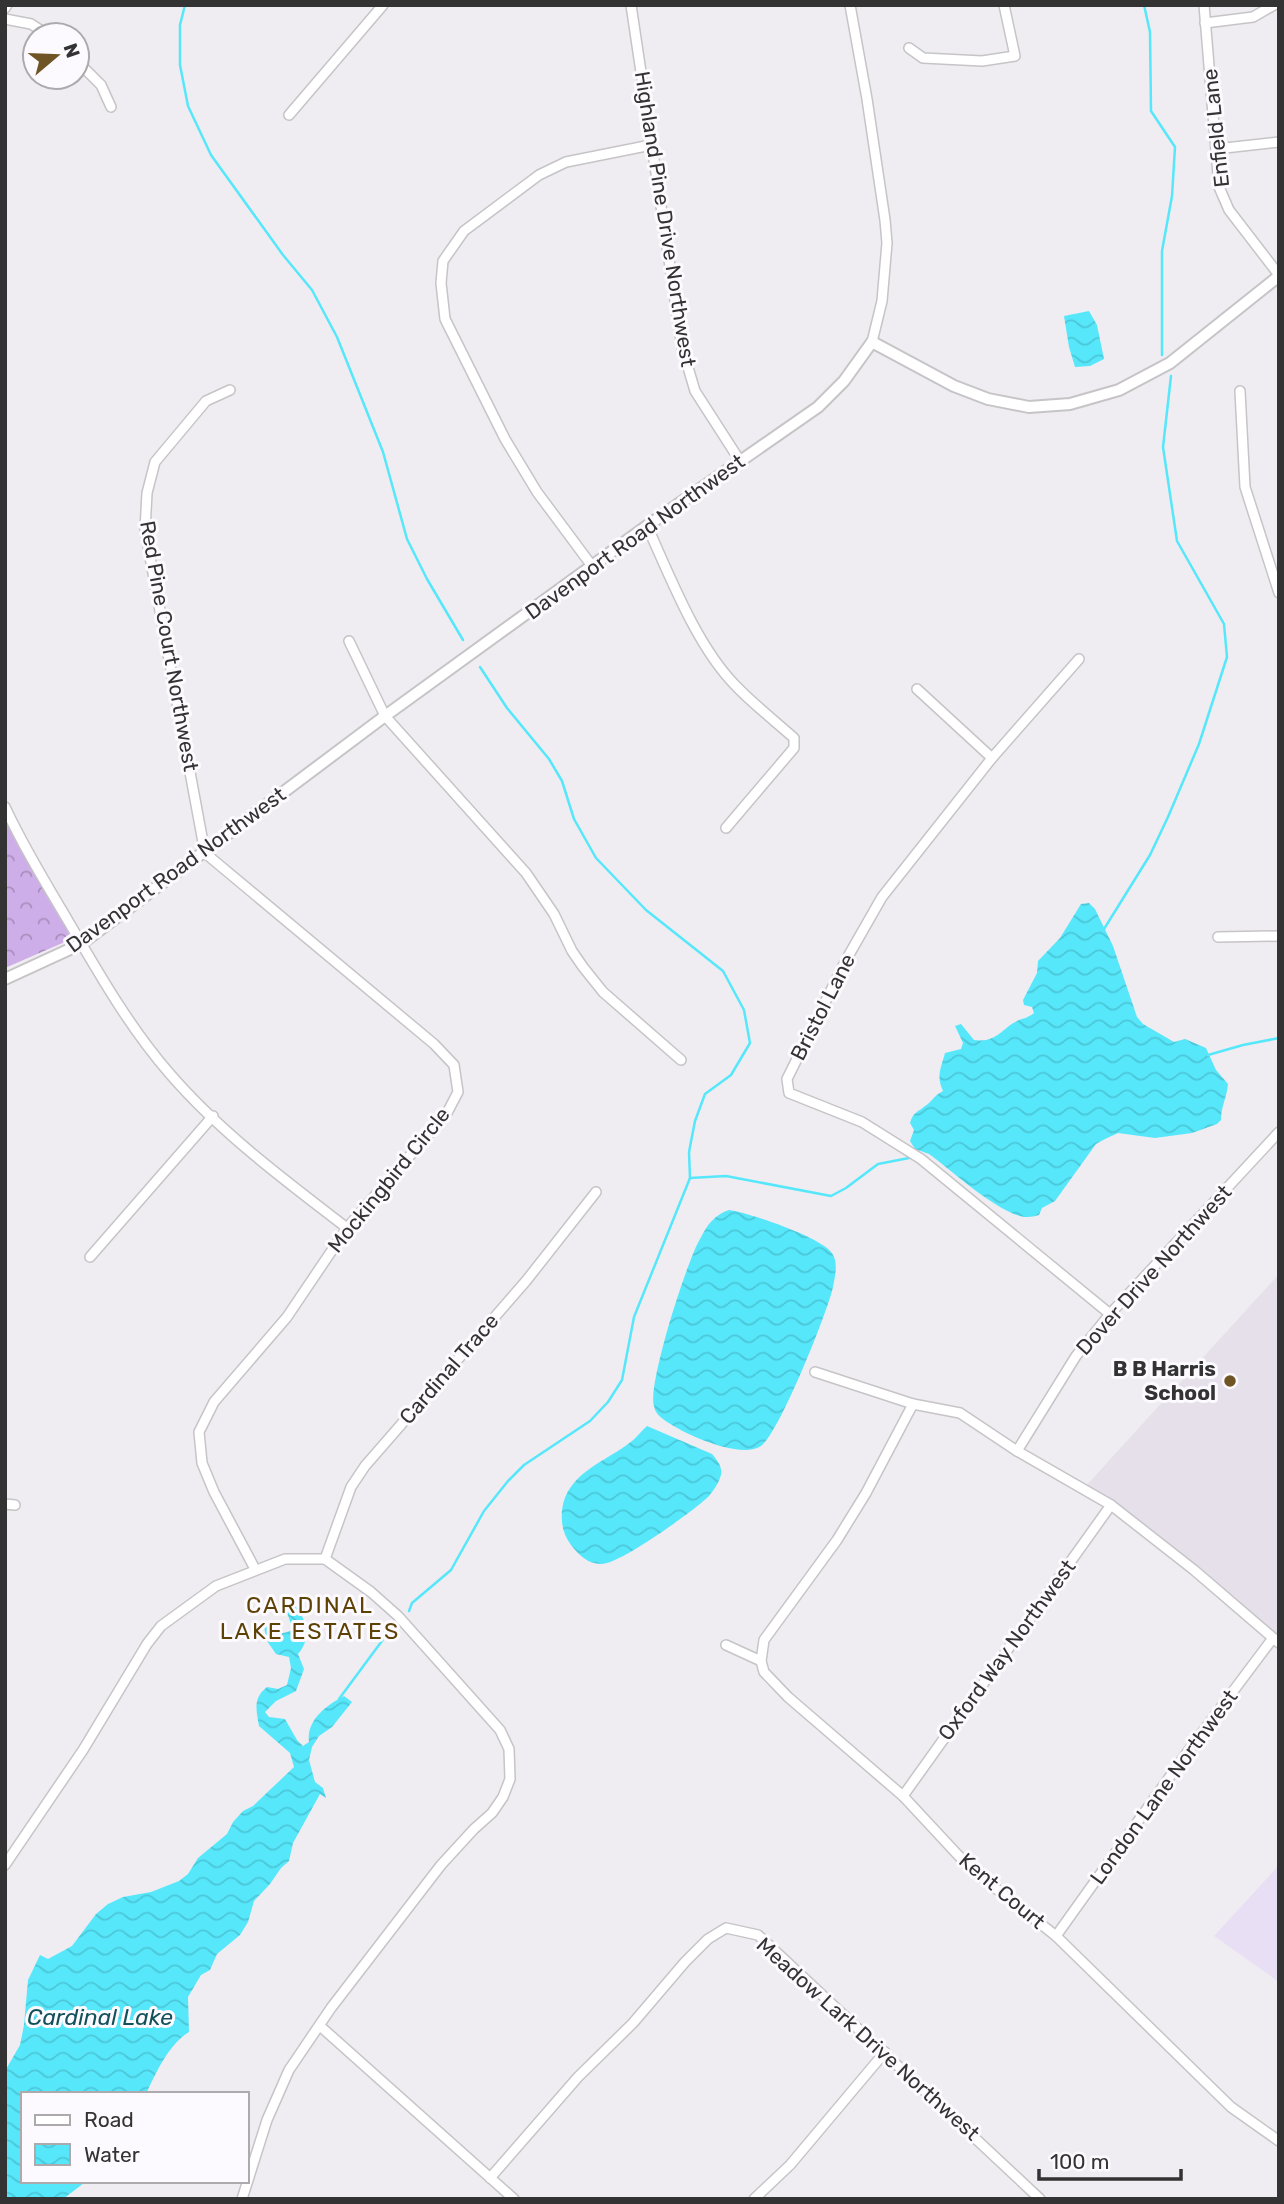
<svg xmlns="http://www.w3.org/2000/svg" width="1284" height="2204" font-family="Rubik,sans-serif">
<defs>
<pattern id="forest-crowns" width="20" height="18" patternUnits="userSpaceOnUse" patternTransform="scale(1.75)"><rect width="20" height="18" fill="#ceaee8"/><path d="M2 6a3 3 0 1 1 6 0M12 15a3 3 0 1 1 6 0" fill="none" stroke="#a88ebd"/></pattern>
<pattern id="water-waves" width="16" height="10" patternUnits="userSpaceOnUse" patternTransform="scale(1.75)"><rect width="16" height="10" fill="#56e7fb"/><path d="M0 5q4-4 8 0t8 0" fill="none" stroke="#4bc7d8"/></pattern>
</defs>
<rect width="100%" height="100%" fill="#efedf1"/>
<polygon fill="#e9dff4" points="1279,1865 1279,1982 1214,1936"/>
<polygon fill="#e5e0ea" points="1279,1274 1279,1641 1085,1487"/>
<polygon fill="url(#forest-crowns)" points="5,803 74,938 5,968"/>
<g fill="url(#water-waves)">
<polygon points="1089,311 1097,325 1104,359 1090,366 1075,367 1069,347 1064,316"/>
<path d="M1089,903L1095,909L1113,946L1137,1017L1143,1024L1174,1042L1185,1039L1206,1048L1216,1070L1228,1084C1227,1097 1221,1106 1221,1120L1217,1124L1192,1133L1155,1138L1118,1133L1105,1139L1096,1144L1055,1201L1042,1208L1039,1215C1035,1216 1031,1217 1028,1217C1003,1218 950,1169 929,1154L915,1149L910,1141L914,1130L910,1123C913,1112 918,1112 925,1106C933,1101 933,1096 943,1091C936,1076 941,1068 945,1053L961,1049L963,1043L955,1026L961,1024L974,1040C998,1043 1001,1028 1019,1020C1025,1018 1029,1017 1034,1013L1032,1007L1024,1005L1023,1000L1037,973L1038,961L1060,938L1081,904Z"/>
<path d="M729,1210C747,1212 820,1237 831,1252C839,1261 835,1276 833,1287C828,1311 779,1434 761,1446C740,1460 681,1433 663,1419C659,1416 655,1412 654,1406C647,1385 687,1261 700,1239C707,1225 714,1215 729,1210Z"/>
<path d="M647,1426L712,1454C718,1461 724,1469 720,1478C718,1484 713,1491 709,1496C695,1510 619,1565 601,1564C588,1564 579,1555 571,1545C563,1534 561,1524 562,1510C567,1472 606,1462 632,1441C637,1437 641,1431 647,1426Z"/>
<path d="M286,1600H291C305,1617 314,1635 298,1654L304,1669L296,1691L276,1701L265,1712L269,1717L285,1719L297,1740L303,1746L309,1742C306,1720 327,1705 344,1696L352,1702L332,1727L319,1736L312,1747L309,1760L315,1782L323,1788L326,1798L320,1794L293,1843L289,1861L281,1868L270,1884L254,1901L248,1922L240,1935L217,1954L210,1970L201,1975L188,1997L189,2032C168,2045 156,2073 146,2094H23V2181H96L84,2183L63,2199H5V2071L20,2045L24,2025L28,1980L40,1955L48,1959L72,1946L96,1914L108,1904L123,1897L151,1892L179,1881L188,1874L198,1858L227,1834L233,1822L243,1811L253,1806L294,1767L290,1753L259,1726C256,1709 253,1698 267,1687L278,1689L287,1685L291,1668L289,1657L276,1654L267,1641L264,1627L270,1626C278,1634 282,1635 292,1630C291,1619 284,1611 286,1600Z"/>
</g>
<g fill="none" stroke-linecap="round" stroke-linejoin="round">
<g stroke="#56e7fb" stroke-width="2.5">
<polyline points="185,5 180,25 180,65 188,106 211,155 283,255 312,290 337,337 383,452 407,539 427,579 463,640"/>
<polyline points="1144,5 1150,32 1151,111 1175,147 1172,196 1162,251 1162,355"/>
<polyline points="1104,929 1150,855 1168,817 1199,744 1227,657 1224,624 1177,541 1163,447 1171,376"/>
<polyline points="1208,1055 1243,1045 1279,1038"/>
<polyline points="690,1178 726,1176 831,1196 846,1188 878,1164 909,1158 911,1156"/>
<polyline points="409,1611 412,1603 451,1570 484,1511 508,1481 524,1465 590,1421 608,1402 622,1380 634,1317 690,1178 689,1152 695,1121 705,1094 731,1075 750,1043 744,1010 723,971 646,910 596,858 574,819 562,781 549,759 507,708 480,667"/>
<polyline points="339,1699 393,1626"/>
</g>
<defs>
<g id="minor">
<polyline points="631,5 682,347 695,391 740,461"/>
<polyline points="850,5 867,99 885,220 887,243 882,301 872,342"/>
<polyline points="1204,5 1219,187 1229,210 1279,275"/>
<polyline points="5,8 7,5"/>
<polyline points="5,19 31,24 48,35"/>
<polyline points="1205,23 1253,17 1274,5"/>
<polyline points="909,48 923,58 982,61 1015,56 1004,5"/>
<polyline points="77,61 101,85 111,107"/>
<polyline points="289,115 383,5"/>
<polyline points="1216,149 1279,142"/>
<polyline points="230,390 206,401 155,462 147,493 145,530 205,853 434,1044 454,1065 458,1092 447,1113 347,1228 287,1317 214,1402 199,1432 202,1463 214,1492 255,1569"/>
<polyline points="1240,391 1245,487 1279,593"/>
<path d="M647,526C670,576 696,645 735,685C753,704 775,721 794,738V748L726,828"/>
<polyline points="592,566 537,492 505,439 445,319 441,283 443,261 464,231 539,175 566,162 651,145"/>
<polyline points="349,641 385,716 526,873 554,914 572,951 583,967 603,992 681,1060"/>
<polyline points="1079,659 992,758 882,897 846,960 787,1079 789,1093 862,1122 921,1159 1110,1314"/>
<polyline points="917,689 992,758"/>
<path d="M5,807C23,846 45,882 67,919C98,972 129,1027 170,1074C221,1133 286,1181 347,1228"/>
<polyline points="1218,937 1279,936"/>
<polyline points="90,1257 213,1116"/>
<polyline points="815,1372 913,1404 960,1413 1017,1451 1111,1505 1194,1570 1279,1643"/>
<polyline points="1017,1451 1076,1356 1110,1314 1279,1132"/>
<polyline points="5,1504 15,1505"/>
<polyline points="325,1559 351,1487 365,1466 526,1281 596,1192"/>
<polyline points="726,1645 761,1661 764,1672 788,1697 903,1796 970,1868 1056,1936 1231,2107 1279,2141"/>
<polyline points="761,1661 764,1640 837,1540 866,1493 913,1404"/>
<polyline points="903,1796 1111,1505"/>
<polyline points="5,1865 83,1750 147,1644 161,1626 216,1586 285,1559 325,1559 371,1592 398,1616 500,1730 509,1749 510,1779 503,1797 492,1813 474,1829 441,1865 331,2008 289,2070 267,2120 242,2199"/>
<polyline points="1056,1936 1189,1750 1273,1638"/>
<polyline points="320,2026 514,2199"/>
<polyline points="490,2178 578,2077 633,2023 685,1962 708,1939 726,1928 758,1935 1040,2199"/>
<polyline points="754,2199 790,2165 885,2052"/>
</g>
<polyline id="tertiary" points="5,979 81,944 385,716 647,526 818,407 844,381 872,342 954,386 988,399 1029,407 1070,404 1119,390 1170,363 1279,276"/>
</defs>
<use href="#minor" stroke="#c6c4c7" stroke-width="12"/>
<use href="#tertiary" stroke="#c6c4c7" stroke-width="14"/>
<use href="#minor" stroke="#fff" stroke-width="9"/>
<use href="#tertiary" stroke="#fff" stroke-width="10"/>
</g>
<circle fill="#6f5526" stroke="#fcfafe" stroke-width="2.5" cx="1230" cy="1381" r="7"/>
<g text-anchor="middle" stroke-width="6" stroke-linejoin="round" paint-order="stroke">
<g font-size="21" fill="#333334" stroke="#fcfafe">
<text transform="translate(1216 128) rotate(-96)" y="7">Enfield Lane</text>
<text transform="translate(665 219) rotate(81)" y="7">Highland Pine Drive Northwest</text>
<text transform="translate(635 537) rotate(-36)" y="7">Davenport Road Northwest</text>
<text transform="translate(169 646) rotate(80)" y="7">Red Pine Court Northwest</text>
<text transform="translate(176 870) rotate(-36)" y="7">Davenport Road Northwest</text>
<text transform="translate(823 1007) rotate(-63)" y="7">Bristol Lane</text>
<text transform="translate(389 1180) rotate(-51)" y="7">Mockingbird Circle</text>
<text transform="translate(1154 1270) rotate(-48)" y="7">Dover Drive Northwest</text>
<text transform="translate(449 1369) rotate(-49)" y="7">Cardinal Trace</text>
<text transform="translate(1007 1650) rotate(-54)" y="7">Oxford Way Northwest</text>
<text transform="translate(1164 1787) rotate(-54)" y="7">London Lane Northwest</text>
<text transform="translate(1002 1891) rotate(40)" y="7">Kent Court</text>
<text transform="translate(868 2039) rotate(42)" y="7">Meadow Lark Drive Northwest</text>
</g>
<g font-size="21" font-weight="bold" fill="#333334" stroke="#fcfafe" text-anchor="end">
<text x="1216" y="1376">B B Harris<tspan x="1216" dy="24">School</tspan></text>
</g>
<g font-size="23" letter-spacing="2" fill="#5e4205" stroke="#fcfafe">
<text x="310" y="1613">CARDINAL<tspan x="310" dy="26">LAKE ESTATES</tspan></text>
</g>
<g font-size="23" font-style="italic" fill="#125159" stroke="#fcfafe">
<text x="100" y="2025">Cardinal Lake</text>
</g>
</g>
<rect width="1284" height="2204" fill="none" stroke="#333334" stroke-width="14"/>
<rect x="21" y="2092" width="228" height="91" fill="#fcfafe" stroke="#acaaad" stroke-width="2"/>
<rect x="35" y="2115" width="35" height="10" fill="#ffffff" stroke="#acaaad" stroke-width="2"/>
<text x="84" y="2127" font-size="21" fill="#333334">Road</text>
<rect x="35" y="2144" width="35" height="21" fill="url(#water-waves)" stroke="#acaaad" stroke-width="2"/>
<text x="84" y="2162" font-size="21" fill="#333334">Water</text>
<g transform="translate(56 56) rotate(71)"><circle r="33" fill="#fcfafe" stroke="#acaaad" stroke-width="2"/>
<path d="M0-5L12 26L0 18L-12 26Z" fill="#6f5526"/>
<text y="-10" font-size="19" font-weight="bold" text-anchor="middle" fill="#333334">N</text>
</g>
<path d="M1039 2169v10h142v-10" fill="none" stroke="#333334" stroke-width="3.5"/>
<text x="1050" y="2169" font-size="21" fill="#333334" stroke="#fcfafe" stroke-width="5" paint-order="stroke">100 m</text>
</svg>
